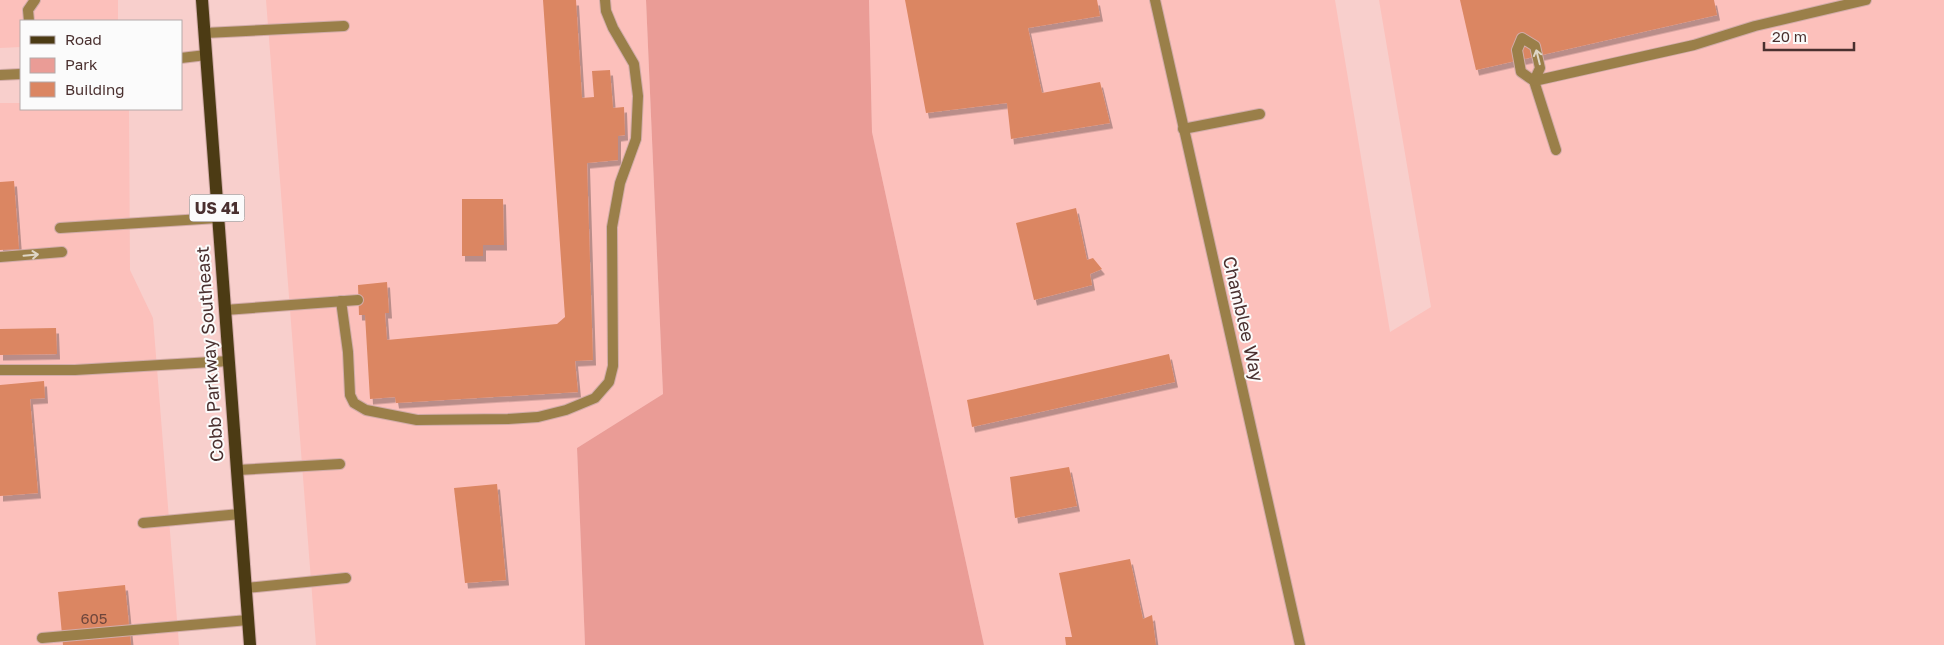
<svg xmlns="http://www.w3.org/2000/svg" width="1944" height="645" font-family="'Golos Text',sans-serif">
<defs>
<filter id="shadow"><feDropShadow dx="3" dy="5.5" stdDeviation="0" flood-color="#0004"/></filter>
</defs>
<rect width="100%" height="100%" fill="#f8cfcc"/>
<g fill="#fcc0bb">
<polygon points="0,0 118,0 118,21 21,21 21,47 0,48"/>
<polygon points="266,0 646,0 663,394 577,448 585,645 316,645"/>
<polygon points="869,0 1335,0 1390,332 1431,307 1379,0 1944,0 1944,645 984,645 872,132"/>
<polygon points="0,103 21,103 21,109 129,109 130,270 153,318 179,645 0,645"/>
</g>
<polygon fill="#ea9c96" points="646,0 869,0 872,132 984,645 585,645 577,448 663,394"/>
<g fill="#db8662" filter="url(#shadow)">
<polygon points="543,0 576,0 582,98 594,97 592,71 610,70 613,108 624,107 625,135 618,136 618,160 587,163 593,360 575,361 578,392 396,403 395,397 370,399 365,315 359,315 358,285 387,282 389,313 385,313 387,340 557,324 565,317"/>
<polygon points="905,0 1097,0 1100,16 1028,28 1042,93 1100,82 1110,123 1011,139 1007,103 926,113"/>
<polygon points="1460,0 1714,0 1717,15 1476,70"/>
<polygon points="14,181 19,249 0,250 0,182"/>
<polygon points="462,199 503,199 504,245 483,245 483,256 462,256"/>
<polygon points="1076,208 1087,260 1093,258 1102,269 1090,274 1092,285 1034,300 1016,223"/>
<polygon points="56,328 57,354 0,355 0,329"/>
<polygon points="1169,354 1175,382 972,427 967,400"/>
<polygon points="44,381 45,398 30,399 38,493 0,496 0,385"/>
<polygon points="1069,467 1077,506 1015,518 1010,477"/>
<polygon points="497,484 506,580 465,583 454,488"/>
<polygon points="1130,559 1143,619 1152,615 1156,645 1066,645 1065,637 1072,637 1059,573"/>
<polygon points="125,585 131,645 63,645 58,592"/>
</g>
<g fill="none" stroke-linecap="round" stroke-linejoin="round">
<defs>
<g id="service">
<polyline points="29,21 28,10 35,0"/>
<polyline points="205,33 344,26"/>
<polyline points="1534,81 1540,68 1535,46 1522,38 1517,50 1521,72 1534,81 1556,150"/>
<polyline points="1183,129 1260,114"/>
<polyline points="60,228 217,218"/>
<polyline points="0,257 62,252"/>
<polyline points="341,301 348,352 350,395 354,403 366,410 417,420 508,419 538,417 566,410 595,398 609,382 613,366 612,227 620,183 636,139 638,96 634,64 613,28 606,11 605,0"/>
<polyline points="225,310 358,300"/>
<polyline points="0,370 75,370 229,361"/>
<polyline points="237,470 340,464"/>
<polyline points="143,523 240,514"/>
<polyline points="246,588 346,578"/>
<polyline points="42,638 248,620"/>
</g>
<g id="minor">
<polyline points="1155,0 1300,645"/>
<polyline points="181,58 206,55"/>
<polyline points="0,75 21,74"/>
<polyline points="1534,81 1694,45 1755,26 1866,0"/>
</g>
<polyline id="primary" points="202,0 250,645"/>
</defs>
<use href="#service" stroke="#d2aca9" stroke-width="12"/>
<use href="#minor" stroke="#d2aca9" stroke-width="12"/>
<use href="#primary" stroke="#d2aca9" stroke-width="14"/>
<use href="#service" stroke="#9a7f49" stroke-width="10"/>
<use href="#minor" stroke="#9a7f49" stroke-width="10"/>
<use href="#primary" stroke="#4c3b14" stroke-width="12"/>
</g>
<defs><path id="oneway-shaft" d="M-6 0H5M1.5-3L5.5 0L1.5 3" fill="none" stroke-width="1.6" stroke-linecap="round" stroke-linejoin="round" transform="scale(1.25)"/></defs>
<g stroke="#ded6c6">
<use href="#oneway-shaft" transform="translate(1538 57) rotate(-104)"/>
<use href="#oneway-shaft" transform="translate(31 255) rotate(-5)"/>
</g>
<g text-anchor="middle" stroke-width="4" stroke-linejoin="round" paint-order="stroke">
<g font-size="15" fill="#6e463c">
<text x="94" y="624">605</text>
</g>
<rect fill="#fbfbfb" stroke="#7f6d6c" stroke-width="1" x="189.5" y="194.5" width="55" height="27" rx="4"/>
<g font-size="16" font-weight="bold" fill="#4a302f">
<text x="217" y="214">US 41</text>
</g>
<g font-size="18" fill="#4a302f" stroke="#fbfbfb">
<text transform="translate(1243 319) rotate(77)" y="6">Chamblee Way</text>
<text transform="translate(210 354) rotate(-94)" y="6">Cobb Parkway Southeast</text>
</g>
</g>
<rect x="20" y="20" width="162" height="90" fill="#fbfbfb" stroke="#b4aaa9"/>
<rect x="30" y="36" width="25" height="8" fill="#4c3b14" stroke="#b4aaa9"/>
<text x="65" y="45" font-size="15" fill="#4a302f">Road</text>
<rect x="30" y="58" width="25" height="15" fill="#ea9c96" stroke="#b4aaa9"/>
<text x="65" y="70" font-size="15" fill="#4a302f">Park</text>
<rect x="30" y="82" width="25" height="15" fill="#db8662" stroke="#b4aaa9"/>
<text x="65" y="95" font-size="15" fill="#4a302f">Building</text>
<path d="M1764 42v8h90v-8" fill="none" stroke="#4a302f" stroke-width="2.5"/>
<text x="1772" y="42" font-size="15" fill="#4a302f" stroke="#fbfbfb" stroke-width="4" paint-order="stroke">20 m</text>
</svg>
